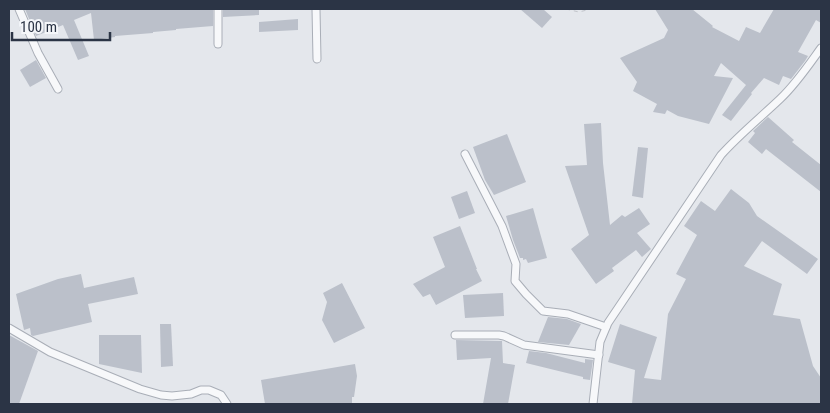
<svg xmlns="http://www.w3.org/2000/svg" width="830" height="413" font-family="'Roboto Condensed',sans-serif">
<rect width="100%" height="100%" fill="#e4e7ec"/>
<g fill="#bbc0ca">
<polygon points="25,9 213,9 213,26 176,29 176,30 153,32 153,33 115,36 115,37 94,40 91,13 74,20 89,56 78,60 63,25 36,36"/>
<polygon points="223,9 259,9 259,15 223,17"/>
<polygon points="520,9 543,9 552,17 542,28"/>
<polygon points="655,9 692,9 713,26 712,27 739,41 746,27 760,33 774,9 821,9 821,23 816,20 798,52 808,56 805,61 791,79 783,76 779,85 764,78 751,93 752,94 731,121 722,115 746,85 721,63 714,76 733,78 709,124 678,116 667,110 665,114 653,112 657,104 633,91 637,82 620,58 664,38 668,30"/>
<polygon points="298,19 298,30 259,32 259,22"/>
<polygon points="36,60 46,78 30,87 20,70"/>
<polygon points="768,117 794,140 792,142 821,165 821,192 766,149 762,154 748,142 755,133 753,131"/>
<polygon points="601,123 603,163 610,225 622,215 625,217 639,208 650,224 637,233 651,249 642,257 636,250 612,268 614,271 596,284 571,249 589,235 565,166 587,165 584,124"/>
<polygon points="507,134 526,182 494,195 485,180 473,147"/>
<polygon points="638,147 648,148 643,198 632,196"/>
<polygon points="731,189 749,203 757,216 818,259 807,274 762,241 744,266 782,284 773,315 800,319 813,366 821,378 821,404 632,404 635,370 608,362 620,324 657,337 644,378 661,380 668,314 686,279 676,274 697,235 684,226 701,201 715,211"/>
<polygon points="467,191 475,213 459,219 451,197"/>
<polygon points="533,208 547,258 528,263 526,259 523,260 523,258 520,258 513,240 506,216"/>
<polygon points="460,226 477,269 476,269 482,281 436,305 430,294 423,297 413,284 445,267 433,237"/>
<polygon points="81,274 84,288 134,277 138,294 88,304 92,322 33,336 31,335 30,328 24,330 16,294 58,279"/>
<polygon points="342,283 365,328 334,343 322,320 327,302 323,293"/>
<polygon points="503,293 504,316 465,318 463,295"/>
<polygon points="548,317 567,319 581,324 569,345 538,342"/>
<polygon points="160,324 171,324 173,366 161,367"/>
<polygon points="9,335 38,351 19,404 9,404"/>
<polygon points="99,335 141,335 142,373 99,364"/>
<polygon points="456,340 502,341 503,363 515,365 508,404 483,404 491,358 457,360"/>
<polygon points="529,351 546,353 585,363 585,359 593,360 590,380 583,379 583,377 526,363"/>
<polygon points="355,364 357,376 354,397 352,397 352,404 265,404 261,380"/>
</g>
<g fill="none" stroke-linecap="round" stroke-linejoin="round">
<defs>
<g id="minor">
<polyline points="19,9 38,53 58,89"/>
<polyline points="218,9 218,44"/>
<polyline points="316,9 317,59"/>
<polyline points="465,154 502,226 516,264 515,281 526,294 543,311 568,314 606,327"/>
<polyline points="9,328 50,352 140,389 161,395 172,396 191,394 201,390 209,390 221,395 227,404"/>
<polyline points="455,335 499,335 504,336 524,345 599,355"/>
<path d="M593,404L600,342L608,323L721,155C739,135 760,118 780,99C796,84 808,66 821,48"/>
</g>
</defs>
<use href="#minor" stroke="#a9aeb7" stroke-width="9"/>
<polyline stroke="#c2c5cb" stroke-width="1" stroke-dasharray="4 4" stroke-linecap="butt" points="566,9 579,12 591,9"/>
<use href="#minor" stroke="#f7f8fa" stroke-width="7"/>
</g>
<rect width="830" height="413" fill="none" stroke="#2b3445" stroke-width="20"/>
<path d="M12 32v8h98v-8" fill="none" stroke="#2b3445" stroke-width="2.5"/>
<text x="20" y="32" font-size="15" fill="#2b3445" stroke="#f4f6f9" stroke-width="4" paint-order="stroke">100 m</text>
</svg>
